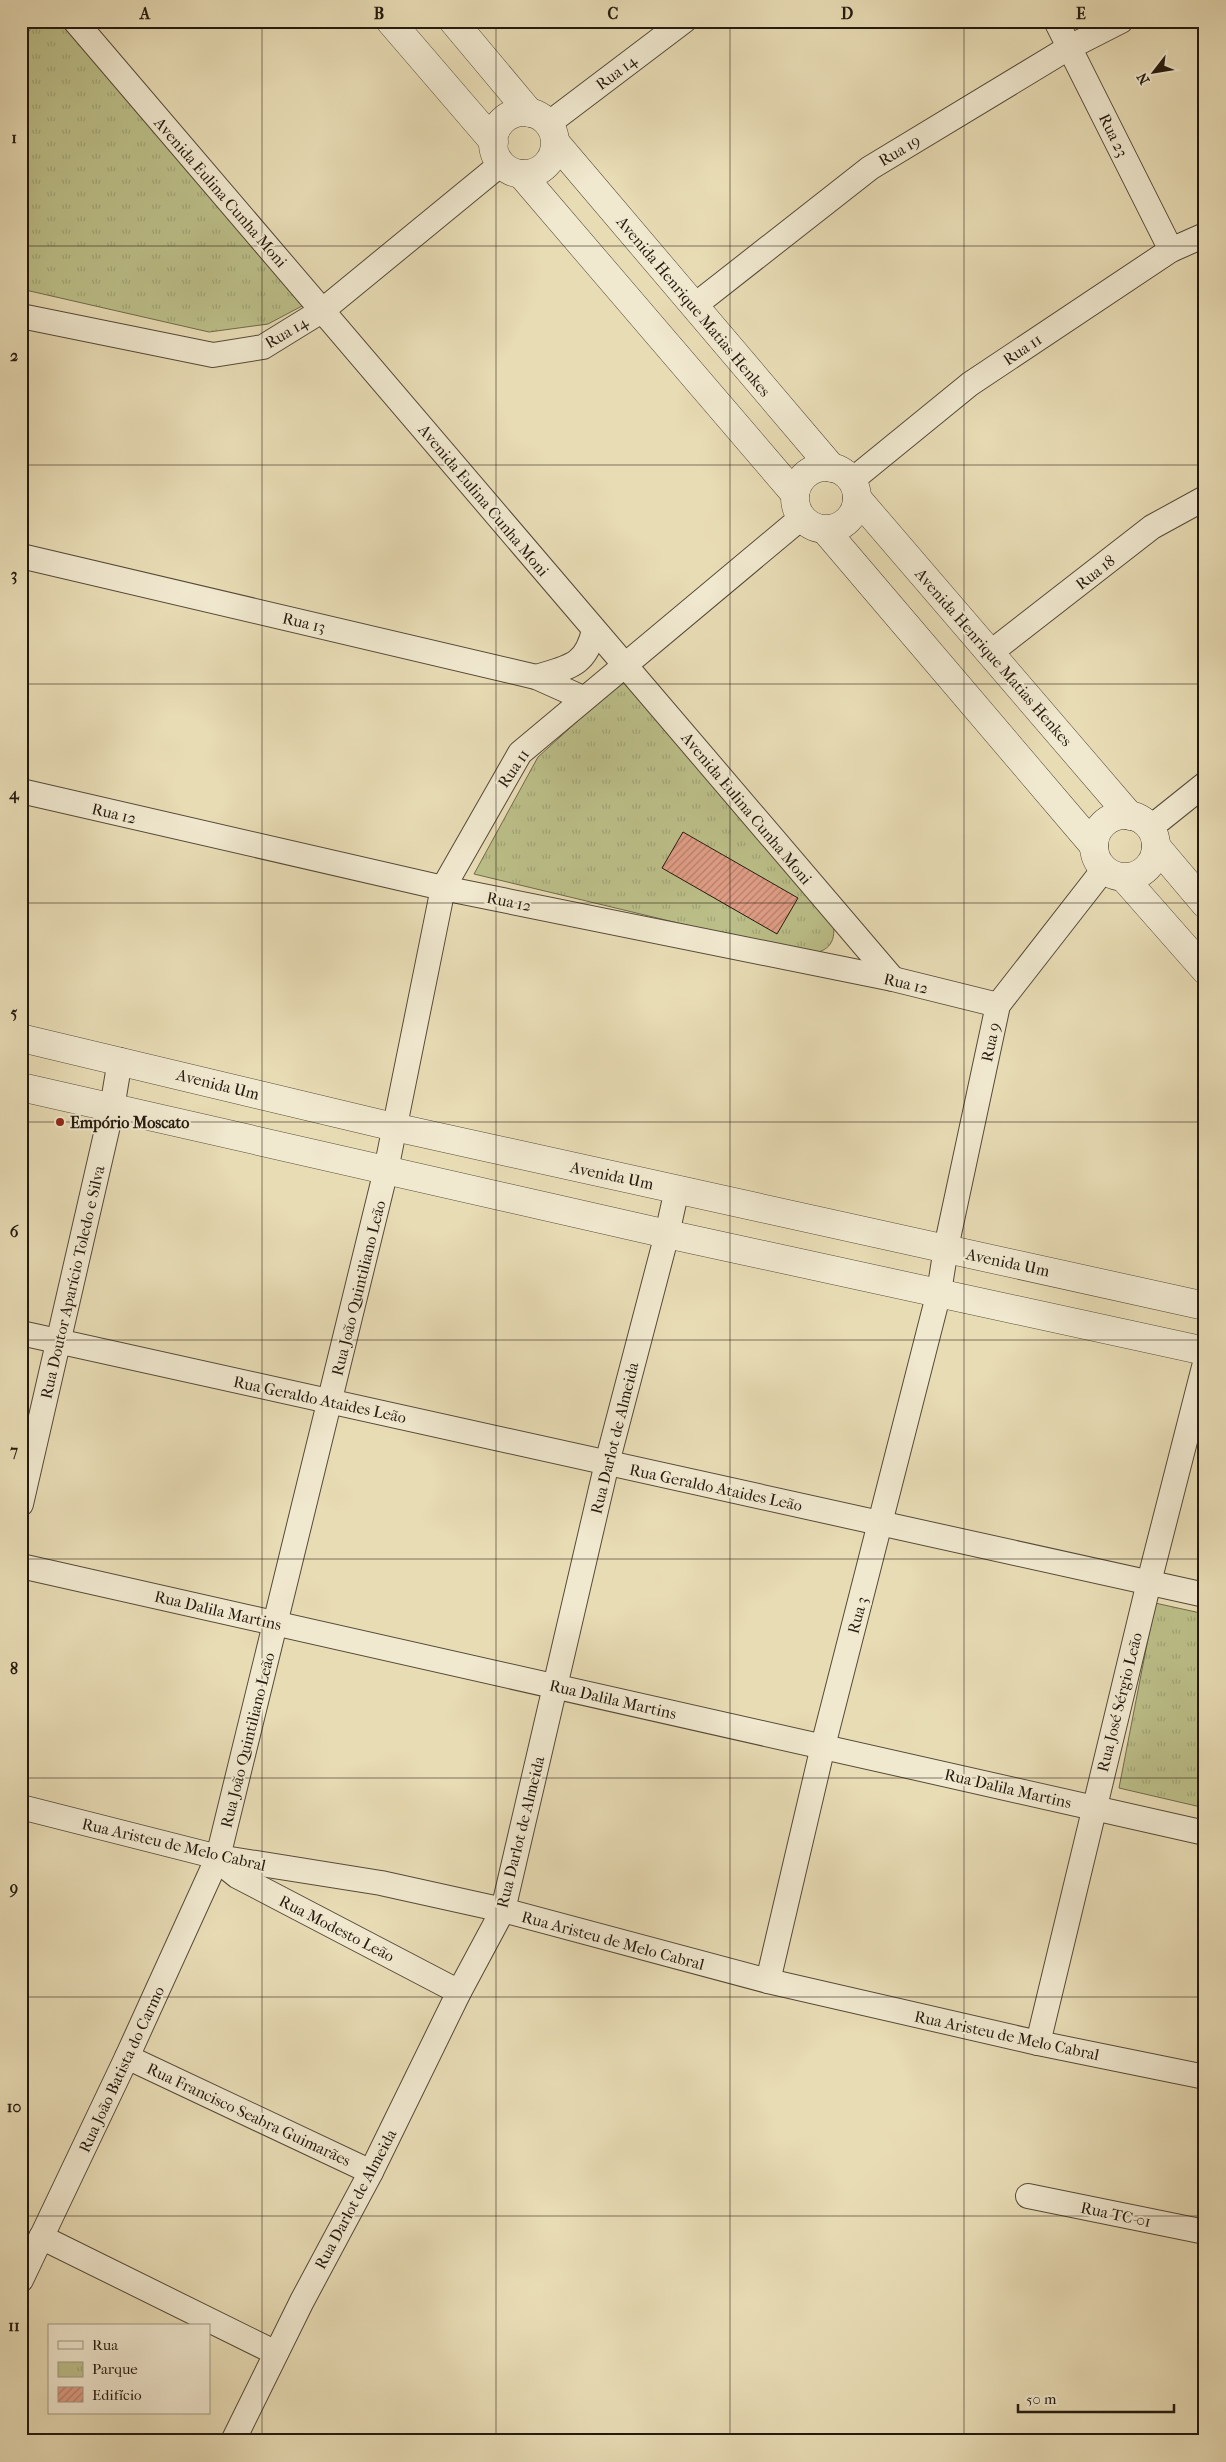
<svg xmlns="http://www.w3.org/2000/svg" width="1226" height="2462" font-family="'IM FELL French Canon',serif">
<defs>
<pattern id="park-tufts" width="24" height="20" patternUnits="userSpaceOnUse" patternTransform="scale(1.25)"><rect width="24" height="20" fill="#bcbf89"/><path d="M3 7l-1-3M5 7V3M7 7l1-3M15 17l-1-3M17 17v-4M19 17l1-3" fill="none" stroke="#a1a475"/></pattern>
<pattern id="building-hatch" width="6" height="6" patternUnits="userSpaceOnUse" patternTransform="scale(1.25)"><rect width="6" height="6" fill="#df9d85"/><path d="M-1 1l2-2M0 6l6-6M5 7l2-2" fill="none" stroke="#b57f6b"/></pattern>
</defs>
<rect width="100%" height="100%" fill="#e8dcb5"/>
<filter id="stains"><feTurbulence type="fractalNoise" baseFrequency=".004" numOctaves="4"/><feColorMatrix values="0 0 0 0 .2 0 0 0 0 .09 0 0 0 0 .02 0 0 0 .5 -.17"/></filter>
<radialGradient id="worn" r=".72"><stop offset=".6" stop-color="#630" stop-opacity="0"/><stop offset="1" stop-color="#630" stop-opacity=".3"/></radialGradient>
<g fill="url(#park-tufts)" stroke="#706c4c">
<polygon points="59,21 76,35 302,306 268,324 209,332 21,289 21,43 35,22"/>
<path d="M625,678L833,923C837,944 826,953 807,954L474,874L538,757Z"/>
<polygon points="1155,1603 1205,1614 1205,1808 1119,1788"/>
</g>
<polygon fill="url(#building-hatch)" stroke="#251a0f" points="683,832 798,898 777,934 662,868"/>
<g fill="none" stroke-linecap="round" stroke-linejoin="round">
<defs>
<g id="minor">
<polyline points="75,21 893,979"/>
<polyline points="1056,21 1171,250"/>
<polyline points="548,124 684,21"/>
<polyline points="694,306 870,168 1070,47 1121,21"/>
<polyline points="21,316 213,355 263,347 323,310 501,164"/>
<polyline points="851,481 970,384 1171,250 1205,235"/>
<polyline points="21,556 536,677 583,698"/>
<polyline points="990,653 1152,527 1205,498"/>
<path d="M536,677C569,667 586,666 594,630"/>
<polyline points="21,791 443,888 893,979 998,1005"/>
<polyline points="1150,828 1205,784"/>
<polyline points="21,1333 1205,1595"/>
<polyline points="21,1504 112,1108 120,1060"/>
<polyline points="21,1566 1205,1833"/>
<polyline points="21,1807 218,1857 381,1883 503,1910 768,1981 1038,2043 1205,2077"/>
<polyline points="217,1860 237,1876 459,1992"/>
<polyline points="768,1981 823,1746 939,1292 946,1248 998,1005 1104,869"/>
<polyline points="1038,2043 1149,1582 1205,1363"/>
<polyline points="127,2057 371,2172"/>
<polyline points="1028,2196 1205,2232"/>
<polyline points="41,2237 276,2353"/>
<polyline points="21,2280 127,2057 218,1857 386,1170 443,888 520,753 801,518"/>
<polyline points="233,2441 302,2301 371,2172 459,1992 503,1910 607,1463 667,1234 677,1189"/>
</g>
<g id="tertiary">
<polyline points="390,21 494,142"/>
<polyline points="453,21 530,113"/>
<circle cx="524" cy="143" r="31"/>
<polyline points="556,143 832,468"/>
<polyline points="521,174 795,494"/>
<circle cx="826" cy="498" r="31"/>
<polyline points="857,498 1130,816"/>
<polyline points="825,530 1094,846"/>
<circle cx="1125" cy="846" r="31"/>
<polyline points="1156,846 1205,904"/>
<polyline points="1124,878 1205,970"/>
<polyline points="21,1038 394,1127 1205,1306"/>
<polyline points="21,1087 667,1234 1205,1351"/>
</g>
</defs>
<use href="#minor" stroke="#564a38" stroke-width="26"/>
<use href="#tertiary" stroke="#564a38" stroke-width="29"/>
<use href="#minor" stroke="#f0e8cf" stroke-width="24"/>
<use href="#tertiary" stroke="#f0e8cf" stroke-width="28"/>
</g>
<path fill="none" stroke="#251a0f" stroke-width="1" stroke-opacity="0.55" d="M262,21V2441M496,21V2441M730,21V2441M964,21V2441M21,246H1205M21,465H1205M21,684H1205M21,903H1205M21,1122H1205M21,1340H1205M21,1559H1205M21,1778H1205M21,1997H1205M21,2216H1205"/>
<circle fill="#8f2418" stroke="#f0e8cf" stroke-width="2" cx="60" cy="1122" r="5"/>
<g text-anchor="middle" stroke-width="4" stroke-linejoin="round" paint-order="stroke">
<g font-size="16" fill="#251a0f" stroke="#f0e8cf">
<text transform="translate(616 72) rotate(-37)" y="6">Rua 14</text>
<text transform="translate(1114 135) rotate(64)" y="6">Rua 23</text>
<text transform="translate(899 150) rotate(-31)" y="6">Rua 19</text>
<text transform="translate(221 192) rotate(49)" y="6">Avenida Eulina Cunha Moni</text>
<text transform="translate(694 306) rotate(50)" y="6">Avenida Henrique Matias Henkes</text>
<text transform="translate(286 332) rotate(-31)" y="6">Rua 14</text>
<text transform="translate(1022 349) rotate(-34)" y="6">Rua 11</text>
<text transform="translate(484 500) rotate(50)" y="6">Avenida Eulina Cunha Moni</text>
<text transform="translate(1095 572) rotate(-38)" y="6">Rua 18</text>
<text transform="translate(304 622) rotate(13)" y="6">Rua 13</text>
<text transform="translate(994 657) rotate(49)" y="6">Avenida Henrique Matias Henkes</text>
<text transform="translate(513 768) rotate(-56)" y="6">Rua 11</text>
<text transform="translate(747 808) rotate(50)" y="6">Avenida Eulina Cunha Moni</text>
<text transform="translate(114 813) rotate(13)" y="6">Rua 12</text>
<text transform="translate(509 901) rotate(11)" y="6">Rua 12</text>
<text transform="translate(906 983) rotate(13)" y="6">Rua 12</text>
<text transform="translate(990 1042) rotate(-78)" y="6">Rua 9</text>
<text transform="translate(218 1084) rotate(14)" y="6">Avenida Um</text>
<text transform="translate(612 1175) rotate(12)" y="6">Avenida Um</text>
<text transform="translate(1008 1262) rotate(12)" y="6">Avenida Um</text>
<text transform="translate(72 1282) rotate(-77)" y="6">Rua Doutor Aparício Toledo e Silva</text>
<text transform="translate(358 1288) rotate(-76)" y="6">Rua João Quintiliano Leão</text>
<text transform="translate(320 1399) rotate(12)" y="6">Rua Geraldo Ataides Leão</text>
<text transform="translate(614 1438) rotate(-76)" y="6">Rua Darlot de Almeida</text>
<text transform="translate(716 1487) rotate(12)" y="6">Rua Geraldo Ataides Leão</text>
<text transform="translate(218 1610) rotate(13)" y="6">Rua Dalila Martins</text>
<text transform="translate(857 1615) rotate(-75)" y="6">Rua 3</text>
<text transform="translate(613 1699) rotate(13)" y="6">Rua Dalila Martins</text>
<text transform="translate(1119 1702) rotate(-76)" y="6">Rua José Sérgio Leão</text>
<text transform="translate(247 1740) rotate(-76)" y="6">Rua João Quintiliano Leão</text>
<text transform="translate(1008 1788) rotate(13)" y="6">Rua Dalila Martins</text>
<text transform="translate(520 1832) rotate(-76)" y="6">Rua Darlot de Almeida</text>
<text transform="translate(174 1844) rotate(13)" y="6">Rua Aristeu de Melo Cabral</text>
<text transform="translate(337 1928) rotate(27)" y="6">Rua Modesto Leão</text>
<text transform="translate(613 1940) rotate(15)" y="6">Rua Aristeu de Melo Cabral</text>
<text transform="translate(1007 2035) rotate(12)" y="6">Rua Aristeu de Melo Cabral</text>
<text transform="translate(121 2069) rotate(-65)" y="6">Rua João Batista do Carmo</text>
<text transform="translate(249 2114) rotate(25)" y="6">Rua Francisco Seabra Guimarães</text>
<text transform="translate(355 2199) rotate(-62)" y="6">Rua Darlot de Almeida</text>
<text transform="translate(1116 2214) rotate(12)" y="6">Rua TC-01</text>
</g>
<g font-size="16" font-weight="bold" fill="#251a0f" stroke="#f0e8cf" text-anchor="start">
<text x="70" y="1128">Empório Moscato</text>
</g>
</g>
<rect width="1226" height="2462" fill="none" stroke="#e8dcb5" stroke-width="55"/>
<rect x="48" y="2324" width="162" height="90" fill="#f0e8cf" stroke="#9f9682"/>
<rect x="58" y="2341" width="25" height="8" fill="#f0e8cf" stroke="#9f9682"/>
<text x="92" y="2350" font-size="15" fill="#251a0f">Rua</text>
<rect x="58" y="2362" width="25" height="15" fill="url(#park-tufts)" stroke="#9f9682"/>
<text x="92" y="2374" font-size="15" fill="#251a0f">Parque</text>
<rect x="58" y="2387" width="25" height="15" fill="url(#building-hatch)" stroke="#9f9682"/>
<text x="92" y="2400" font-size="15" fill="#251a0f">Edifício</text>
<g transform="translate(1154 72) rotate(239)" stroke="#f0e8cf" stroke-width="4" paint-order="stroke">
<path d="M0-4L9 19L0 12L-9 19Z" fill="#251a0f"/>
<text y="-8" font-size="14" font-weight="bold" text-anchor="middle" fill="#251a0f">N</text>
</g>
<path d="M1018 2404v8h156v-8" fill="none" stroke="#251a0f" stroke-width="2.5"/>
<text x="1026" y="2404" font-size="15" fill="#251a0f" stroke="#f0e8cf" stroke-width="4" paint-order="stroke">50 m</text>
<rect x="28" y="28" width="1170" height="2406" fill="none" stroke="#251a0f" stroke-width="2"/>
<g font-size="16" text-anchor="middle" font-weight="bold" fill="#251a0f">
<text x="145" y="19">A</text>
<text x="379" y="19">B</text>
<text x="613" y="19">C</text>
<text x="847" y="19">D</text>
<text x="1081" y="19">E</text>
<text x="14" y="143">1</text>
<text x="14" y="361">2</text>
<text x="14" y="580">3</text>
<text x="14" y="799">4</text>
<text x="14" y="1018">5</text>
<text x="14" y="1237">6</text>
<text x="14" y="1456">7</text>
<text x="14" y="1674">8</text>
<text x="14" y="1893">9</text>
<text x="14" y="2112">10</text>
<text x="14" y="2331">11</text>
</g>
<rect width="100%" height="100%" filter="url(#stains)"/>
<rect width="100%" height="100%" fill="url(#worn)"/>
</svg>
